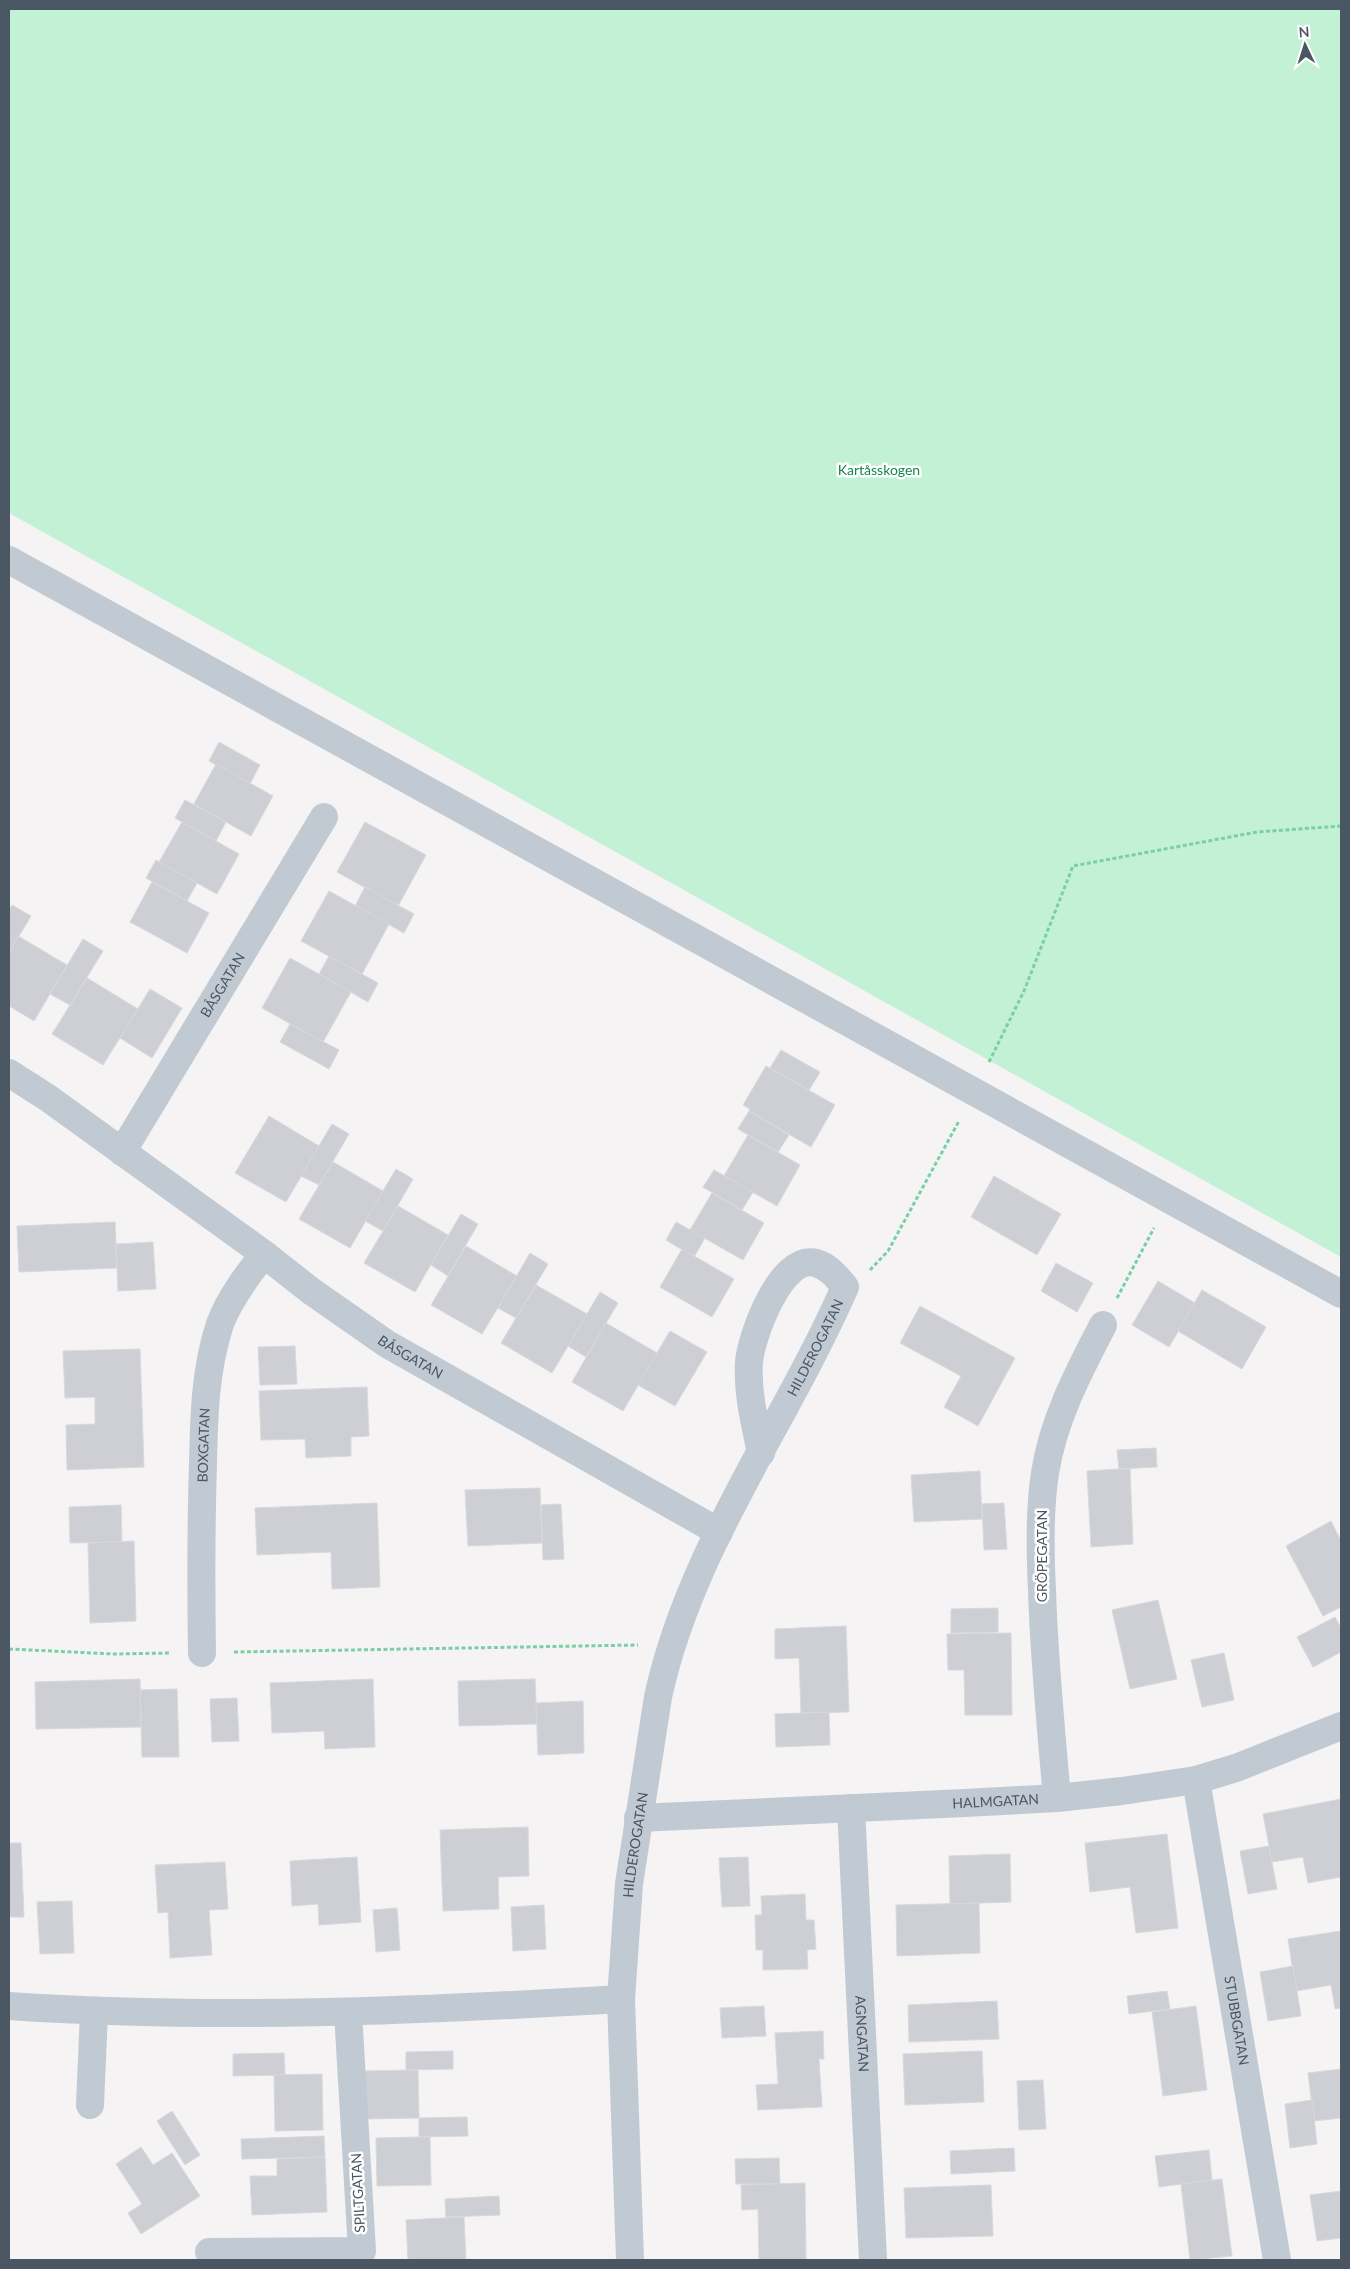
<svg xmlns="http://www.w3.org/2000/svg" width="1350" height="2269" font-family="Lato,sans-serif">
<rect width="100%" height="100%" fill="#f5f3f3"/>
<polygon fill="#c3f1d5" points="9,9 1341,9 1341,1257 9,513"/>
<g fill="#cdcfd5" stroke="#d7d9de">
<polygon points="219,742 260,765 250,784 209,761"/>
<polygon points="216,764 273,796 251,836 194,804"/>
<polygon points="185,800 226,822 216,841 175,818"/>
<polygon points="182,822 239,854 217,894 159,862"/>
<polygon points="365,822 426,855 398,906 337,872"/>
<polygon points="156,860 197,883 187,901 146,878"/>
<polygon points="152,882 209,913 187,953 130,922"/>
<polygon points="365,887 414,914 404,933 355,906"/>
<polygon points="329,891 389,924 362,974 301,941"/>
<polygon points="12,905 31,916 9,953 9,911"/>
<polygon points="18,936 67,965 34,1021 9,1006 9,953"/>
<polygon points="83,939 103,951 70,1005 50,994"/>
<polygon points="329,956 378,983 368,1002 319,974"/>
<polygon points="290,958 351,992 323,1042 262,1008"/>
<polygon points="87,978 138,1009 103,1065 52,1034"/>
<polygon points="150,989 182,1008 152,1058 120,1038"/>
<polygon points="290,1024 339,1050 329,1069 280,1042"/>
<polygon points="781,1050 820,1072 809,1090 770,1068"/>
<polygon points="766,1066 835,1105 811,1147 749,1111 750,1109 743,1105"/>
<polygon points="749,1111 789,1135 778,1152 738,1129"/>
<polygon points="269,1116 319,1146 286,1202 235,1173"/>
<polygon points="332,1124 349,1134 319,1185 301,1176"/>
<polygon points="748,1135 800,1165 777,1206 724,1176"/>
<polygon points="333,1162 383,1191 350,1248 299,1219"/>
<polygon points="396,1169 413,1179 383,1231 365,1221"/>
<polygon points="714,1170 753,1192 742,1210 703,1187"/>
<polygon points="994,1176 1061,1214 1037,1255 971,1217"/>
<polygon points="712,1193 764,1223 743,1260 690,1230"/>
<polygon points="398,1206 448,1235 415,1292 364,1263"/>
<polygon points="461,1214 478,1224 448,1276 431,1265"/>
<polygon points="115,1222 117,1268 19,1272 17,1226"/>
<polygon points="676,1222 705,1238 694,1257 666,1240"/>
<polygon points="153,1242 156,1289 118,1291 116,1244"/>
<polygon points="466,1246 517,1276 482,1334 431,1305"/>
<polygon points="682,1249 734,1279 712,1317 660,1287"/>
<polygon points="530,1253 548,1264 516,1318 498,1308"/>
<polygon points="1056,1263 1093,1283 1077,1312 1041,1291"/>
<polygon points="1158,1281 1195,1303 1169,1347 1132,1325"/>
<polygon points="536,1285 587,1314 552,1373 501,1343"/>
<polygon points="1202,1290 1266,1327 1242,1369 1178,1331"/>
<polygon points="600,1292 618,1303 586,1357 568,1346"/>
<polygon points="920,1306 1015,1358 978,1426 944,1407 961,1376 900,1343"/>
<polygon points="606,1323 657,1353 623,1411 572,1382"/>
<polygon points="670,1331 707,1352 675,1406 638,1385"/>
<polygon points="295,1346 297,1384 260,1385 258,1347"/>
<polygon points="140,1349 144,1467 67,1470 66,1425 95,1424 95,1397 65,1398 63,1351"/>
<polygon points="367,1387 369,1436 351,1437 351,1456 306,1458 305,1439 261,1440 259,1391"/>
<polygon points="1156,1448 1157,1467 1119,1469 1117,1450"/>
<polygon points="1119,1469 1130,1469 1133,1544 1091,1547 1087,1471"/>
<polygon points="980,1471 982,1519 914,1522 911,1475"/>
<polygon points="540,1488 542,1543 468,1546 465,1490"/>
<polygon points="377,1503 380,1587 332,1589 331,1552 257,1555 255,1508"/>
<polygon points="1004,1503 1007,1549 984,1550 982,1504"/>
<polygon points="561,1504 564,1559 543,1560 541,1505"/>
<polygon points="121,1505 122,1542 70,1543 69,1507"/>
<polygon points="1331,1521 1341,1541 1341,1607 1323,1616 1286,1546"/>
<polygon points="134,1541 136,1621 90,1623 88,1543"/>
<polygon points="1158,1600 1177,1679 1130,1689 1112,1610"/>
<polygon points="998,1608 998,1632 951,1633 951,1609"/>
<polygon points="1335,1617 1341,1628 1341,1652 1313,1667 1297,1637"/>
<polygon points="846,1626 849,1712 801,1713 799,1658 775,1659 775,1629"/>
<polygon points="1011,1633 1012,1715 965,1715 964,1670 948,1670 947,1634"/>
<polygon points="1224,1653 1234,1700 1202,1707 1191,1660"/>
<polygon points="140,1679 141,1727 36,1729 35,1682"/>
<polygon points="373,1679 375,1747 325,1749 324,1731 272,1733 270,1683"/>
<polygon points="535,1679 537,1724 459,1726 458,1681"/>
<polygon points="177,1689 179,1757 142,1757 140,1690"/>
<polygon points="237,1698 239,1741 212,1742 210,1699"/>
<polygon points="583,1701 584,1753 538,1755 536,1703"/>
<polygon points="829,1712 830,1745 776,1747 775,1714"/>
<polygon points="1341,1799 1341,1877 1308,1883 1303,1857 1272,1862 1263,1814"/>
<polygon points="528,1827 529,1876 498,1877 499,1909 443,1911 440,1830"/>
<polygon points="1167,1834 1178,1928 1136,1933 1130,1887 1090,1892 1085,1843"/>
<polygon points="9,1843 21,1843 24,1917 9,1917"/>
<polygon points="1269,1846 1277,1889 1248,1894 1240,1851"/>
<polygon points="1010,1854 1011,1902 950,1904 949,1856"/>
<polygon points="357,1857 361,1922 319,1925 318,1904 292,1906 290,1861"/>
<polygon points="748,1857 750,1906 722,1907 719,1858"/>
<polygon points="225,1862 228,1909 209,1910 212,1955 170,1958 168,1912 158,1913 155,1865"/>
<polygon points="805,1894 806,1920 814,1920 816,1949 807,1950 808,1969 763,1970 763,1950 756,1950 755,1915 762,1915 761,1896"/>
<polygon points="72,1901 74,1953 40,1954 37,1902"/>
<polygon points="979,1903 980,1953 897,1956 896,1905"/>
<polygon points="544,1905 546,1949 513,1951 511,1907"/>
<polygon points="397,1908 400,1950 376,1952 373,1910"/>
<polygon points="1341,1931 1341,2008 1335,2009 1331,1985 1296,1991 1288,1939"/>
<polygon points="1293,1966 1301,2016 1268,2021 1260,1972"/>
<polygon points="1167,1991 1170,2009 1129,2014 1127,1996"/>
<polygon points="997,2001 999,2039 909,2042 908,2005"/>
<polygon points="764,2006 766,2036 722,2038 720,2008"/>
<polygon points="1196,2006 1207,2090 1163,2096 1152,2012"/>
<polygon points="823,2031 824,2059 819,2059 822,2107 758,2110 756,2085 778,2084 775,2033"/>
<polygon points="453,2051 453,2069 406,2070 406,2052"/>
<polygon points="982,2051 984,2102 905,2105 903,2054"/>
<polygon points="284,2053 285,2075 233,2076 233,2054"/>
<polygon points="1341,2069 1341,2118 1314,2121 1308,2073"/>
<polygon points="418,2070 419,2118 365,2119 364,2071"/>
<polygon points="322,2074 323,2130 275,2131 274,2075"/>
<polygon points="1043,2080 1046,2129 1019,2130 1017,2081"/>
<polygon points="1312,2100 1317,2144 1290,2148 1285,2104"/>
<polygon points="172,2111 200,2155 185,2165 157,2121"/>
<polygon points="467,2117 468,2136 419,2137 419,2118"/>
<polygon points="324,2136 325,2157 242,2159 241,2139"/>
<polygon points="419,2137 430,2137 431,2185 377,2186 376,2138"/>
<polygon points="141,2147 153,2165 172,2153 200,2196 141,2234 128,2213 142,2204 116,2164"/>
<polygon points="1014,2148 1015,2171 951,2174 950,2151"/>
<polygon points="1209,2150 1212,2180 1159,2187 1155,2156"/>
<polygon points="325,2157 327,2212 252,2215 250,2176 277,2176 277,2159"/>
<polygon points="779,2158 780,2184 736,2184 735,2159"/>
<polygon points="1222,2179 1232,2256 1190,2260 1181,2184"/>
<polygon points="805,2183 806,2260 759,2260 758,2209 742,2210 741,2185"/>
<polygon points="991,2185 993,2236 906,2238 904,2188"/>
<polygon points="1341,2191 1341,2238 1317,2241 1310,2195"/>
<polygon points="499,2196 500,2215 446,2217 445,2199"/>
<polygon points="464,2217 466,2260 408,2260 406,2220"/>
</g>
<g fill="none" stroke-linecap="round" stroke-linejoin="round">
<g stroke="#7ad0a6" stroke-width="3" stroke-dasharray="4 2.5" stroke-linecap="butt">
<polyline points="989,1062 1024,991 1073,866 1257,832 1341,826"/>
<polyline points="870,1270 888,1251 959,1121"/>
<polyline points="1117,1298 1154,1228"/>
<polyline points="9,1649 114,1654 170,1653"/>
<polyline points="234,1652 638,1645"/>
</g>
<g stroke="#c1cad2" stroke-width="28">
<polyline points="9,560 1341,1294"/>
<path id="s1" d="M9,1073L48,1098L264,1254L311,1291L387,1344L719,1532"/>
<path id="s2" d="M122,1152L324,817"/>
<path id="s3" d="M202,1653C201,1589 201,1526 203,1463C204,1416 205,1369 220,1324C229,1299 248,1274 264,1254"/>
<path id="s4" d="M1196,1780L1277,2260"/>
<path d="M1057,1798C1051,1729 1044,1659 1042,1590C1040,1551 1039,1511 1045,1473C1053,1420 1079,1371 1103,1325"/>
<path id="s5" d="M851,1808L873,2260"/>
<path id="s6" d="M638,1818L965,1803L1057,1798L1122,1791L1196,1780L1236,1768L1341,1726"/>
<path d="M9,2006C213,2020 417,2011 621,1999"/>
<polyline points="90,2105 94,2012"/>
<polyline points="209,2252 362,2251 348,2012"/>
<path id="s7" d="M630,2260L621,1999L629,1884L658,1697C690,1549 785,1424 845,1287C837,1277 829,1267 816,1263C781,1253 751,1337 749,1362C747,1393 755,1423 761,1453"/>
</g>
</g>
<g text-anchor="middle" stroke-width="5" stroke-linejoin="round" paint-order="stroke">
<g font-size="14" fill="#17864f" stroke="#fff">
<text x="879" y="475">Kartåsskogen</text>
</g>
<g font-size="14" fill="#4a5661" stroke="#fff">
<text dy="5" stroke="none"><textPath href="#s2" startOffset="195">BÅSGATAN</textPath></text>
<text dy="5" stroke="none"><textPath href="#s7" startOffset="950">HILDEROGATAN</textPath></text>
<text dy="5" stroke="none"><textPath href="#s1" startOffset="492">BÅSGATAN</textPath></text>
<text dy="5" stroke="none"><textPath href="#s3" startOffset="208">BOXGATAN</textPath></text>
<text transform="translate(1042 1556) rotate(-90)" y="5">GRÖPEGATAN</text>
<text dy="5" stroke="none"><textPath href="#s6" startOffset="358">HALMGATAN</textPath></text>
<text dy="5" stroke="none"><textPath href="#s7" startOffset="416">HILDEROGATAN</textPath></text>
<text dy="5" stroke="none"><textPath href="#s4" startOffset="244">STUBBGATAN</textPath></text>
<text dy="5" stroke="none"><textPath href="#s5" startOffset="226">AGNGATAN</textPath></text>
<text transform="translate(358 2193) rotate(-93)" y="5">SPILTGATAN</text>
</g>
</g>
<rect width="1350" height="2269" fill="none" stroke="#4a5661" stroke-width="20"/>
<g transform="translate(1305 45) rotate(356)" stroke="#ffffff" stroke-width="4" paint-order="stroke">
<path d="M0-4L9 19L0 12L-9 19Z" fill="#4a5661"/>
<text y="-8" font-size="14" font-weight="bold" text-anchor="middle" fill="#4a5661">N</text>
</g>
</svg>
